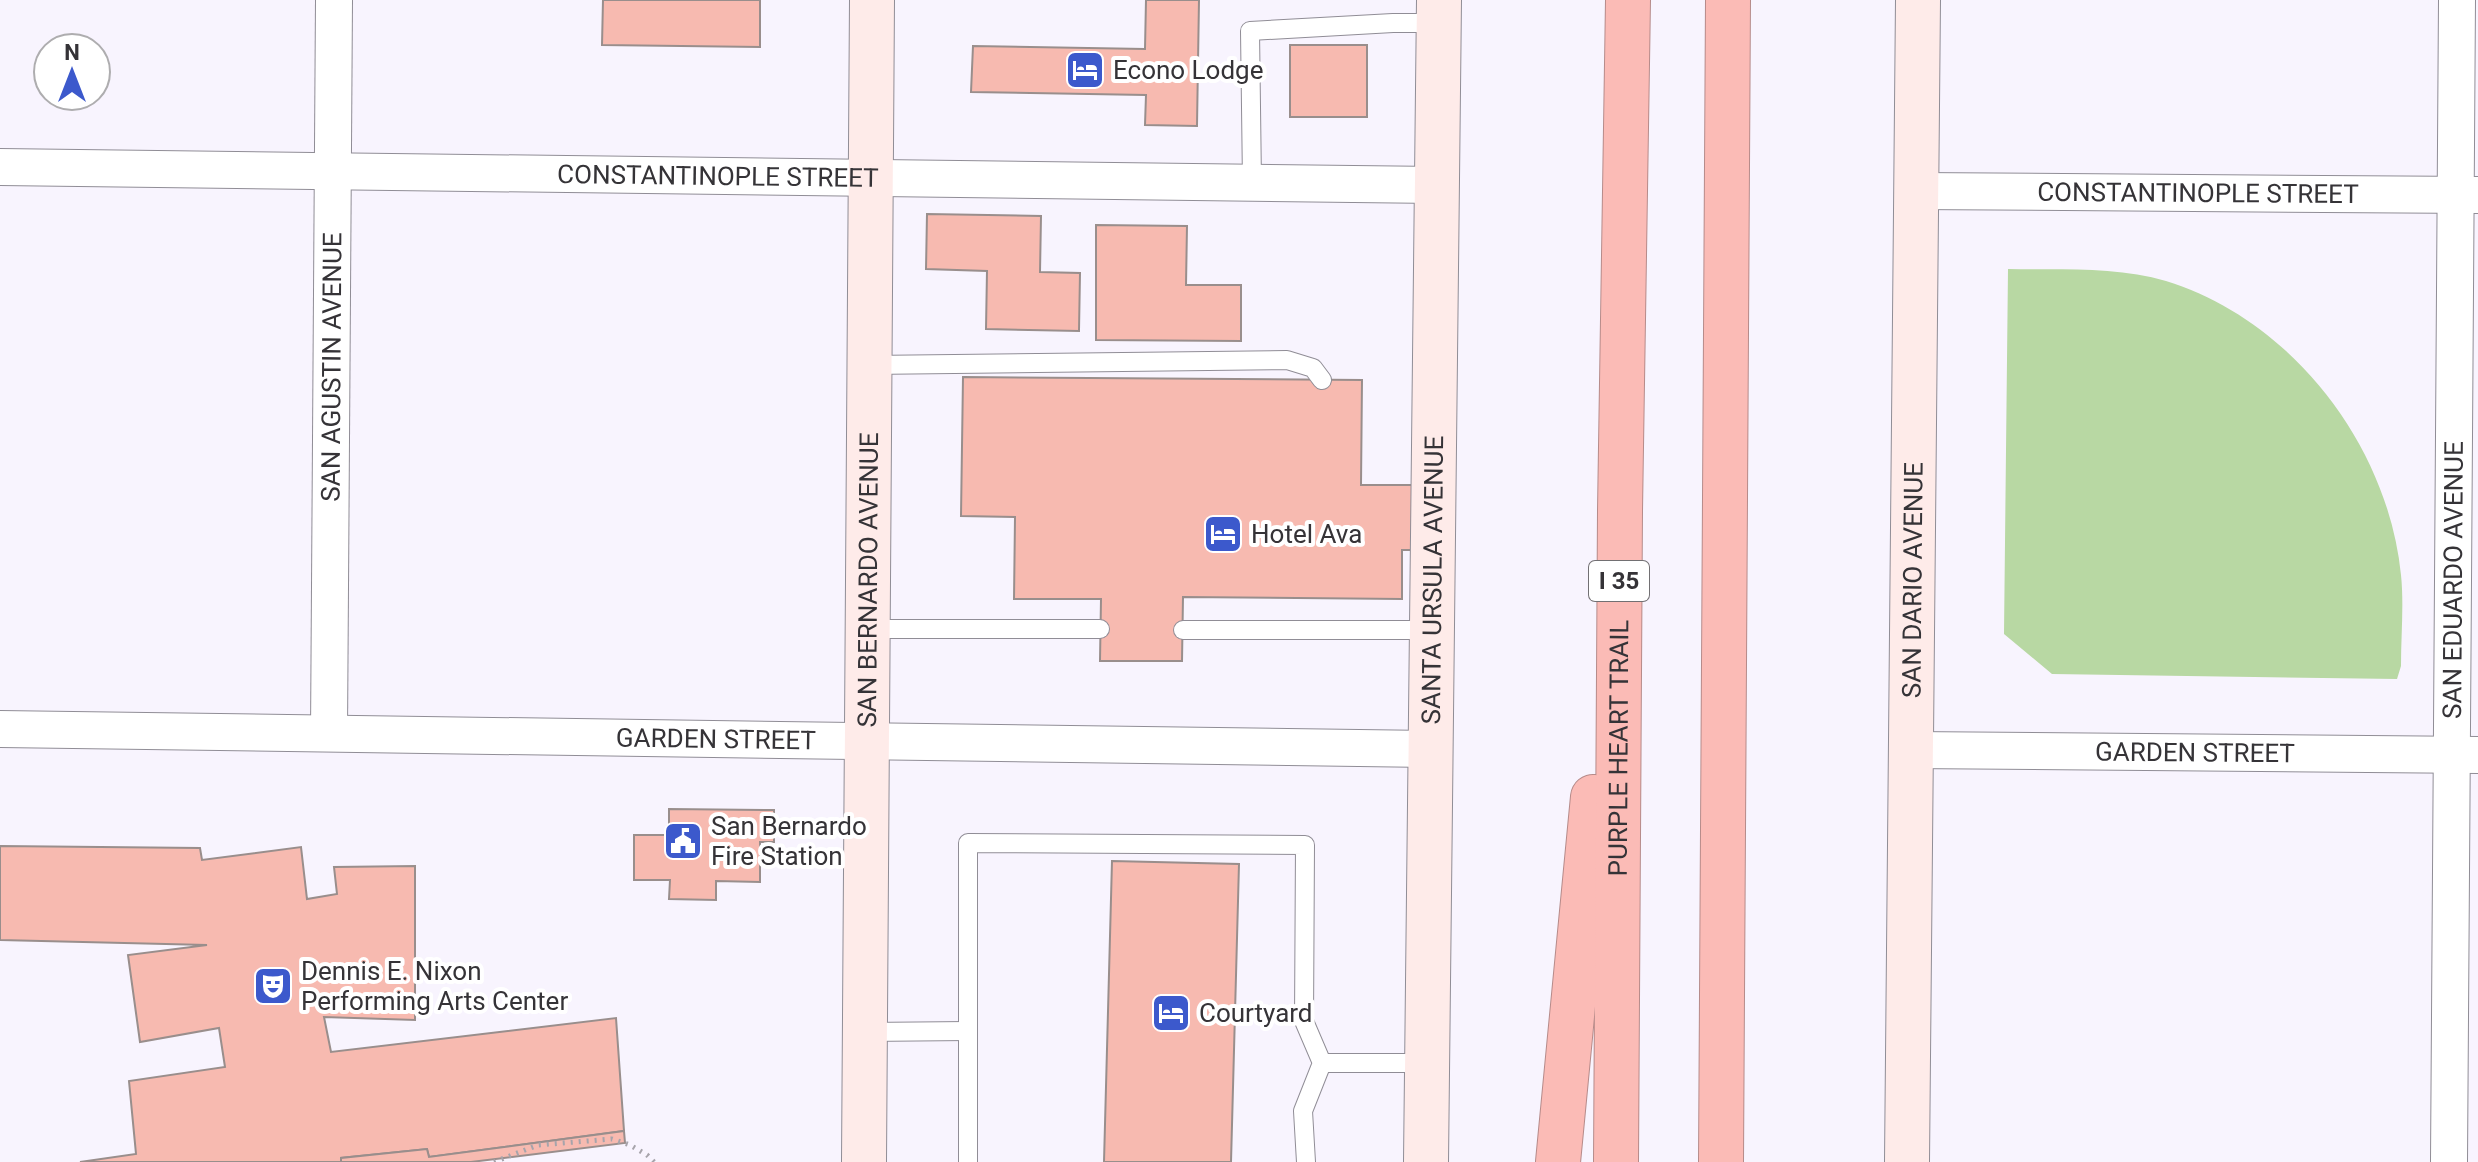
<svg xmlns="http://www.w3.org/2000/svg" width="2478" height="1162" font-family="Roboto,sans-serif">
<rect width="100%" height="100%" fill="#f8f4fe"/>
<path fill="#b8d8a3" d="M2008,269C2059,270 2116,266 2166,281C2292,320 2388,445 2401,575C2404,604 2401,636 2401,666L2397,679L2052,674L2004,634Z"/>
<g fill="#f7bab0" stroke="#998e8c" stroke-width="2">
<polygon points="603,0 760,0 760,47 602,45"/>
<polygon points="1146,0 1199,0 1197,126 1145,125 1146,95 971,92 973,46 1145,49"/>
<rect x="1290" y="45" width="77" height="72"/>
<polygon points="927,214 1041,216 1040,272 1080,273 1079,331 986,329 987,271 926,269"/>
<polygon points="1096,225 1187,226 1186,285 1241,285 1241,341 1096,340"/>
<polygon points="963,377 1362,380 1361,485 1432,485 1431,550 1402,550 1402,599 1183,597 1182,661 1100,661 1101,599 1014,599 1015,517 961,516"/>
<polygon points="669,809 774,810 774,842 760,842 760,882 716,881 716,900 669,899 670,880 634,880 634,835 669,835"/>
<polygon points="0,846 200,848 202,860 301,847 307,899 337,894 334,867 415,866 415,1020 324,1017 331,1052 616,1018 624,1131 429,1157 427,1149 341,1158 341,1162 80,1162 136,1154 129,1081 225,1067 219,1028 140,1042 128,955 207,945 0,940"/>
<polygon points="1112,861 1239,864 1231,1162 1104,1162"/>
<polygon points="624,1131 625,1143 471,1162 341,1162 341,1158 427,1149 429,1157"/>
</g>
<g fill="none" stroke-linecap="round" stroke-linejoin="round">
<defs>
<g id="lane">
<polyline points="1252,183 1250,31 1393,23 1438,23"/>
<polyline points="869,365 1287,360 1313,368 1322,380"/>
<polyline points="868,629 1100,629"/>
<polyline points="1183,630 1432,630"/>
<polyline points="865,1032 968,1031"/>
<polyline points="1322,1063 1427,1063"/>
<polyline points="968,1162 968,843 1305,845 1304,1021 1322,1063 1303,1111 1306,1162"/>
</g>
<g id="street">
<path id="s1" d="M0,167L1437,185"/>
<path id="s2" d="M1916,191L2478,195"/>
<path id="s3" d="M0,729L1430,749"/>
<path id="s4" d="M329,733L334,0"/>
<path id="s5" d="M1911,750L2478,755"/>
<path id="s6" d="M2449,1162L2457,0"/>
</g>
<g id="secondary">
<path id="s7" d="M864,1162L872,0"/>
<path id="s8" d="M1426,1162L1439,0"/>
<path id="s9" d="M1907,1162L1918,0"/>
</g>
<g id="highway">
<polyline points="1558,1162 1593,797"/>
<path id="s10" d="M1616,1162L1620,511L1628,0"/>
<polyline points="1721,1162 1728,0"/>
</g>
</defs>
<use href="#lane" stroke="#908d96" stroke-width="20"/>
<use href="#street" stroke="#908d96" stroke-width="38"/>
<use href="#secondary" stroke="#908d96" stroke-width="46"/>
<use href="#highway" stroke="#b68b8a" stroke-width="46"/>
<polyline stroke="#a7a4ab" stroke-width="5" stroke-dasharray="2 6" stroke-linecap="butt" points="494,1162 538,1145 612,1139 630,1145 647,1155 654,1162"/>
<use href="#lane" stroke="#fff" stroke-width="18"/>
<use href="#street" stroke="#fff" stroke-width="36"/>
<use href="#secondary" stroke="#feebe9" stroke-width="44"/>
<use href="#highway" stroke="#fbbbb6" stroke-width="44"/>
</g>
<defs>
<symbol id="hotel-square" viewBox="-11 -11 22 22"><rect x="-9" y="-9" width="18" height="18" rx="4" fill="#3c59cc" stroke="#fff"/><path d="M-6-4.5h1.5V1H6V5H4.5V3h-9V5H-6ZM-4 0a1.8 1.8 0 1 1 3.6 0ZM.5 0V-2.5h3Q6-2.5 6 0Z" fill="#fff"/></symbol>
<symbol id="civic-square" viewBox="-11 -11 22 22"><rect x="-9" y="-9" width="18" height="18" rx="4" fill="#3c59cc" stroke="#fff"/><path d="M-.6-6.5H3V-4.5H.6V-3L4-1V1h2V6H-6V1h2V-1L-.6-3ZM-1.2 2.5V6h2.4V2.5Z" fill="#fff"/></symbol>
<symbol id="theatre-square" viewBox="-11 -11 22 22"><rect x="-9" y="-9" width="18" height="18" rx="4" fill="#3c59cc" stroke="#fff"/><path d="M-5-5.5Q0-4 5-5.5V0Q5 5 0 6Q-5 5-5 0ZM-3.3-2.5H-1v1.5H-3.3ZM1-2.5H3.3v1.5H1ZM-2.8 1Q0 5.5 2.8 1Z" fill="#fff"/></symbol>
</defs>
<g fill-rule="evenodd">
<use href="#hotel-square" x="1063" y="48" width="44" height="44"/>
<use href="#hotel-square" x="1201" y="512" width="44" height="44"/>
<use href="#civic-square" x="661" y="819" width="44" height="44"/>
<use href="#theatre-square" x="251" y="964" width="44" height="44"/>
<use href="#hotel-square" x="1149" y="991" width="44" height="44"/>
</g>
<g text-anchor="middle" stroke-width="8" stroke-linejoin="round" paint-order="stroke">
<rect fill="#fff" stroke="#727073" stroke-width="2" x="1589" y="561" width="60" height="40" rx="6"/>
<g font-size="24" font-weight="bold" fill="#353337">
<text x="1619" y="589">I 35</text>
</g>
<g font-size="26" fill="#353337" stroke="#fff" text-anchor="start">
<text x="1113" y="79">Econo Lodge</text>
<text x="1251" y="543">Hotel Ava</text>
<text x="711" y="835">San Bernardo<tspan x="711" dy="30">Fire Station</tspan></text>
<text x="301" y="980">Dennis E. Nixon<tspan x="301" dy="30">Performing Arts Center</tspan></text>
<text x="1199" y="1022">Courtyard</text>
</g>
<g font-size="26" fill="#353337" stroke="#fff">
<text dy="9" stroke="none"><textPath href="#s1" startOffset="718">CONSTANTINOPLE STREET</textPath></text>
<text dy="9" stroke="none"><textPath href="#s2" startOffset="282">CONSTANTINOPLE STREET</textPath></text>
<text dy="9" stroke="none"><textPath href="#s4" startOffset="366">SAN AGUSTIN AVENUE</textPath></text>
<text dy="9" stroke="none"><textPath href="#s7" startOffset="582">SAN BERNARDO AVENUE</textPath></text>
<text dy="9" stroke="none"><textPath href="#s8" startOffset="582">SANTA URSULA AVENUE</textPath></text>
<text dy="9" stroke="none"><textPath href="#s9" startOffset="582">SAN DARIO AVENUE</textPath></text>
<text dy="9" stroke="none"><textPath href="#s6" startOffset="582">SAN EDUARDO AVENUE</textPath></text>
<text dy="9" stroke="none"><textPath href="#s3" startOffset="716">GARDEN STREET</textPath></text>
<text dy="9" stroke="none"><textPath href="#s10" startOffset="414">PURPLE HEART TRAIL</textPath></text>
<text dy="9" stroke="none"><textPath href="#s5" startOffset="284">GARDEN STREET</textPath></text>
</g>
</g>
<g transform="translate(72 72)"><circle r="38" fill="#ffffff" stroke="#aeadaf" stroke-width="2"/>
<path d="M0-6L14 30L0 20L-14 30Z" fill="#3c59cc"/>
<text y="-12" font-size="22" font-weight="bold" text-anchor="middle" fill="#353337">N</text>
</g>
</svg>
